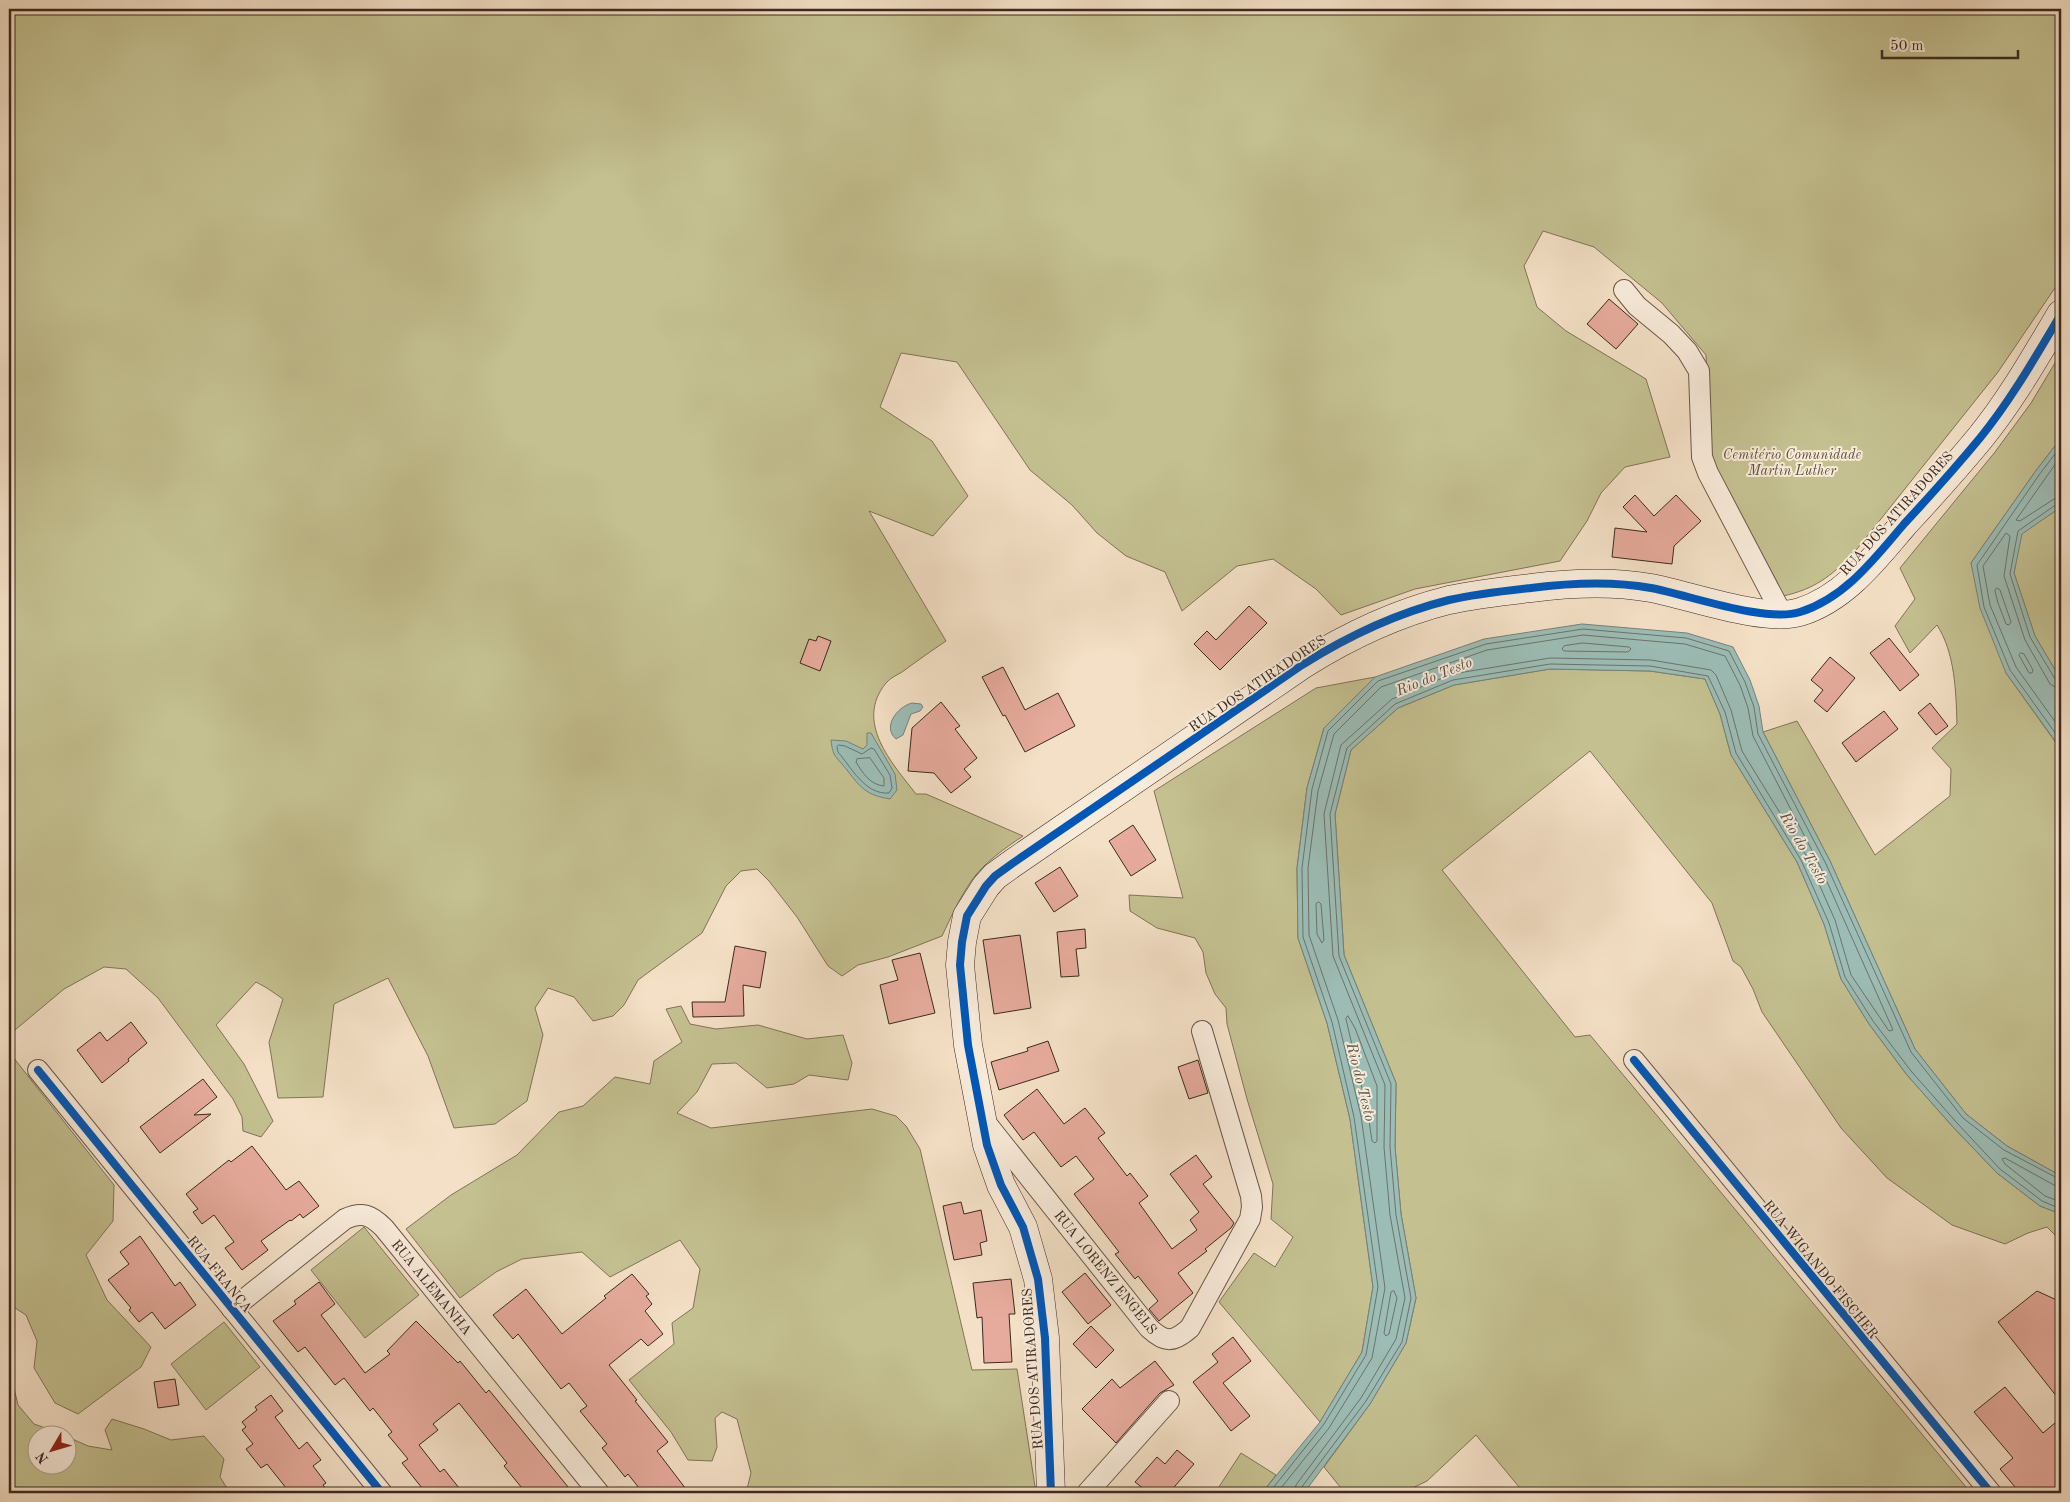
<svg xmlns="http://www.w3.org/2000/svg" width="2070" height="1502" font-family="'Old Standard TT',serif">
<rect width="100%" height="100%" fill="#f4e0c6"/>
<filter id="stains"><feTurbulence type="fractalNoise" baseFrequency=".004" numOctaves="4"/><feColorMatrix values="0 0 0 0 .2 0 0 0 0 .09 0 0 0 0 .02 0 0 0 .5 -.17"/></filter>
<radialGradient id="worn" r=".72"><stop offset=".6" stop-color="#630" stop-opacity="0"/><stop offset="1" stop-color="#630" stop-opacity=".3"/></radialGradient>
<g fill="#c4c090" stroke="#807458">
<path d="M9,9H2061V279L1998,372L1853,554C1831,576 1815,589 1783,596L1710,456L1706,355L1662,303L1594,247L1543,231L1524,266L1537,307L1566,331L1646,379L1670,457L1625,467L1601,493L1587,521L1560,561L1415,589L1341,615L1316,589L1273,559L1237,566L1182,611L1165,572L1126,556L1097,533L1072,505L1030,470L957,362L901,353L880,407L932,441L968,496L933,536L869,511L946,641C931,651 917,661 902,672C897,675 890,678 886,683C854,722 892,763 916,794H926L1023,836C1005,848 985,862 972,880C960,897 951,917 942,936L888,957L858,965L842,976L828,966L797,917L769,881L757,869L741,871L726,886L702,933L638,980L624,1005L613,1016L593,1021L574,997L548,988L535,1008L543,1035L527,1101L495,1124L454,1128L428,1056L388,978L334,1004L323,1097L278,1098L269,1042L283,999L267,988L256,982L216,1025L244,1064L273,1121L261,1137L243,1131L242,1117L233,1099L158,998L126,969L104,967L64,989L9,1035Z"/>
<path d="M2061,353V438L2035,472L1971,563L2006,673L2061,750V1176L2007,1146L1966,1114L1915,1049L1830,861L1763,732L1797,721L1875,855L1950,796L1951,769L1932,748L1957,724C1956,691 1955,653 1937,625L1910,653L1895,626L1915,599L1900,568L1995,452L2031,403Z"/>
<polygon points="2061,507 2061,680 2035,636 2014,573 2021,534"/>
<polygon points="1550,669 1650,671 1705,679 1720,714 1731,755 1797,862 1824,924 1841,979 1869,1024 1907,1075 1953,1127 1997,1173 2040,1206 2061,1214 2061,1241 2047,1227 2028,1233 2005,1244 1952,1225 1887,1178 1841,1128 1762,1012 1753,989 1741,967 1733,961 1712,903 1590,751 1442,870 1575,1037 1590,1035 1971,1493 1524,1493 1476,1435 1427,1481 1402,1493 1345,1493 1324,1467 1370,1404 1406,1343 1416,1298 1401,1214 1395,1147 1396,1083 1344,955 1335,814 1351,750 1398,708 1454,685"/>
<polygon points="1375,677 1324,728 1307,788 1297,868 1298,938 1327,1023 1350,1119 1373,1287 1362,1352 1320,1422 1219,1302 1254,1253 1275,1267 1293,1237 1271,1219 1273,1184 1247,1099 1227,1024 1226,1008 1215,994 1206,973 1203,952 1195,938 1157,928 1130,911 1129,895 1183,898 1154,791 1316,688"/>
<polygon points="681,1006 690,1024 716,1029 758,1025 807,1039 843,1035 852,1063 848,1080 809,1075 794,1084 767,1088 736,1063 712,1064 697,1092 677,1113 711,1128 872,1109 896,1116 906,1126 920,1149 972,1370 1017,1369 1036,1493 746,1493 751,1473 737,1419 722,1412 715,1418 717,1447 712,1461 688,1460 671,1432 629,1380 674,1344 672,1323 693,1308 700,1269 680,1240 610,1277 582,1252 522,1259 496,1272 460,1298 406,1229 451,1195 517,1155 559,1112 583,1106 615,1077 650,1084 654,1061 682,1042 666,1009"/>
<polygon points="9,1052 114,1185 113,1221 86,1255 107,1300 151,1347 141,1367 78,1414 55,1403 34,1368 37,1341 26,1315 9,1304"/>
<polygon points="364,1227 419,1295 365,1338 311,1270"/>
<polygon points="224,1322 260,1367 206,1410 171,1364"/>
<polygon points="9,1346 9,1367 18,1405 34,1424 62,1434 38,1434 38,1464 68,1464 68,1437 88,1446 112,1450 105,1430 112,1419 144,1429 171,1440 204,1436 224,1459 220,1477 230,1493 9,1493"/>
<polygon points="1241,1453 1276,1475 1262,1493 1215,1493"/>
</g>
<g fill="#9cbdb6" stroke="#76827a">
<polygon points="2061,438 2061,507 2022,534 2014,573 2035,636 2061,680 2061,749 2006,673 1980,608 1971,563 2035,472"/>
<polygon points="1582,624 1687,633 1733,647 1750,680 1759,706 1763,732 1830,861 1915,1049 1966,1114 2007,1146 2061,1176 2061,1214 2040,1206 1997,1173 1953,1127 1907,1075 1869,1024 1841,979 1824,924 1797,862 1731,755 1720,714 1705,679 1650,671 1550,669 1454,685 1398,708 1351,750 1335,814 1344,955 1396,1083 1395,1147 1401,1214 1416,1298 1406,1343 1370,1404 1304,1493 1262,1493 1320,1422 1362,1352 1373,1287 1350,1119 1327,1023 1298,938 1297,868 1307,788 1324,728 1375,677 1484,639"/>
<path d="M912,703L921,704L923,707L920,711L911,714L903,735L896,739C882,727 897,707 912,703Z"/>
<path d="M867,733H871L895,774L897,790L890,799C866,795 861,788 847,770C836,756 833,758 831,740L846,741L863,749L867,745Z"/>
</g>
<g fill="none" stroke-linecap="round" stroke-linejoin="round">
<g stroke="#6c736b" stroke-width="1">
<polyline points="2061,446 2039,475 1977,565 1984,607 2010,670 2061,741"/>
<polyline points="2061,456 2016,520 2020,521 2054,499 2061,497"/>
<polyline points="2061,504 2057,504 2018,531 2010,574 2030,637 2055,679 2061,682"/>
<polygon points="1997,588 2000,590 2011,622 2009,625 2006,624 1998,603 1995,591"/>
<polygon points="1583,643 1629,647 1631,649 1628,652 1564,651 1562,649 1564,646"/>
<polygon points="2021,653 2024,654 2033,670 2032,673 2029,673 2019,655"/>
<polyline points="2061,688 2055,687 2050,684 2025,640 2004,576 2010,536 2006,533 1983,566 1990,605 2016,667 2061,730"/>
<path d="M839,745L845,746L862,754L871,748L874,749L890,775L892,788L889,793C865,795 851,767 838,752L837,747Z"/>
<path d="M870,758L884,778V786C870,785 862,772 856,762L857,759Z"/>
<polygon points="1319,902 1321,904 1324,940 1322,943 1317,934 1316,904"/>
<polygon points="1348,1016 1355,1028 1377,1086 1377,1141 1375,1143 1372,1141 1368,1114 1346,1019"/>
<polyline points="2061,1186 2054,1185 2005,1158 2002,1159 2005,1164 2045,1196 2061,1202"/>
<polygon points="1394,1291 1397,1298 1389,1334 1386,1336 1384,1333 1391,1292"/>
<polyline points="1269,1493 1324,1424 1366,1355 1378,1287 1354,1117 1332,1022 1303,937 1302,868 1312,789 1328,731 1378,681 1486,644 1583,629 1686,638 1729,651 1745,682 1754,707 1758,734 1826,864 1911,1052 1963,1118 2004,1150 2061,1180"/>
<polyline points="1277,1493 1329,1428 1372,1358 1385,1288 1361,1116 1338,1020 1309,935 1308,868 1318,791 1334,734 1381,687 1487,650 1583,635 1685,644 1725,656 1740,685 1748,708 1753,736 1820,866 1893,1030 1889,1031 1851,975 1835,920 1807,857 1742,751 1731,710 1716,675 1711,670 1651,660 1550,658 1452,674 1392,699 1341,745 1324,814 1333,956 1385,1085 1384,1147 1390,1215 1405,1298 1396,1339 1361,1398 1296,1485 1294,1493"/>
<polyline points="1300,1493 1301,1488 1366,1401 1402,1342 1411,1298 1396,1215 1390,1147 1391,1084 1339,956 1330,814 1347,748 1395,704 1453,680 1550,664 1650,666 1708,676 1725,712 1736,753 1801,860 1829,923 1845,977 1873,1021 1911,1071 1957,1123 2000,1169 2042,1201 2061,1209"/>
</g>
</g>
<g fill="#e6ab9c" stroke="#3d2920">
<polygon points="1609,299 1638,324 1616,349 1587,324"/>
<polygon points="1635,495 1654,516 1676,495 1701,521 1674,546 1672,564 1612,557 1615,528 1647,532 1623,507"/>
<polygon points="1249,606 1267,623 1220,670 1194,644 1207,631 1216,640"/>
<polygon points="818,636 831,641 820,671 800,663 809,639 816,641"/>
<polygon points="1889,638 1919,675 1900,691 1870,653"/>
<polygon points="1830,657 1855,678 1827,712 1814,701 1823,690 1811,680"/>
<polygon points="1003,667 1025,710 1058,693 1075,726 1025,752 1005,715 1003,716 982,677"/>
<polygon points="941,702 960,726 955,729 977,758 964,769 971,777 951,793 934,773 908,771 912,728"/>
<polygon points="1930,703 1948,726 1936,735 1918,713"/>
<polygon points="1884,711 1898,729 1856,762 1842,743"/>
<polygon points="1133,825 1156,860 1131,876 1109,841"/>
<polygon points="1060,867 1078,896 1054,912 1035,883"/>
<polygon points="1085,929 1086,948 1076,949 1079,976 1061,977 1057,932"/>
<polygon points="1020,935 1031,1008 994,1014 983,940"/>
<polygon points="735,946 766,952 760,988 743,985 744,1016 693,1017 692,1002 725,1002"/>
<polygon points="920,953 935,1013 889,1024 880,985 898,980 892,960"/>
<polygon points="131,1022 147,1043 128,1059 129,1061 102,1083 77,1050 100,1032 107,1041"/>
<polygon points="1048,1041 1059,1071 999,1090 991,1062 1028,1051 1027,1048"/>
<polygon points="1198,1060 1208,1093 1189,1099 1178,1067"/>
<polygon points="203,1079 217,1097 194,1115 211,1114 160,1153 140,1127"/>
<polygon points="1037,1089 1064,1124 1085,1108 1105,1133 1098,1138 1127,1176 1130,1173 1148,1196 1139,1203 1172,1249 1197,1230 1190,1220 1199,1212 1170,1174 1196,1155 1212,1177 1203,1184 1234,1223 1231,1228 1205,1249 1207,1251 1178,1273 1193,1293 1159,1321 1149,1309 1158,1301 1138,1276 1135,1279 1115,1254 1119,1252 1074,1194 1094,1179 1076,1156 1061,1167 1034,1132 1023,1140 1004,1115"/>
<polygon points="252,1146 286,1190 299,1181 319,1206 303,1218 300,1214 291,1221 290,1220 261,1241 268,1250 242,1270 225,1248 234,1242 214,1215 202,1224 193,1212 198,1209 186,1194 229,1160 231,1162"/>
<polygon points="961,1202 964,1214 981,1210 987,1241 980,1243 982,1255 954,1260 943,1206"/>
<polygon points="140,1236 175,1286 180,1282 196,1305 165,1329 152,1312 139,1322 129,1310 131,1308 108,1280 129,1264 120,1252"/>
<polygon points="1085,1273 1111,1305 1088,1324 1062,1292"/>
<polygon points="632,1274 649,1294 646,1296 652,1304 645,1311 663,1334 648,1346 641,1339 609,1365 637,1400 635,1401 668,1442 657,1451 689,1493 643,1493 628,1474 625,1477 602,1448 607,1444 580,1411 587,1406 569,1383 561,1389 518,1334 513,1339 493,1315 526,1289 562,1334 606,1298 604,1296"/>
<polygon points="1011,1279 1015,1314 1009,1314 1012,1362 984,1363 982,1317 977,1318 973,1283"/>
<polygon points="319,1282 335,1304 321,1315 365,1373 390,1354 387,1351 416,1321 458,1363 460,1361 486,1393 489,1390 573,1493 526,1493 504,1466 507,1463 459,1403 433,1424 438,1430 419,1445 440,1472 444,1469 463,1493 426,1493 402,1463 408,1459 388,1435 392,1432 373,1408 370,1411 344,1378 335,1385 305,1347 298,1352 273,1321 296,1304 294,1301"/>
<polygon points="2037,1291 2061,1302 2061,1402 1998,1322"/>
<polygon points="1091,1326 1114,1350 1096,1368 1073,1344"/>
<polygon points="1233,1337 1251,1361 1223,1383 1250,1416 1231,1431 1193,1382 1218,1362 1212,1354"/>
<polygon points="1155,1361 1174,1385 1160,1393 1116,1443 1082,1409 1112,1379 1120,1388"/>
<polygon points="175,1379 179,1405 158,1408 154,1382"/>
<polygon points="2005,1387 2043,1433 2061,1418 2061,1493 2020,1493 2000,1469 2013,1458 1974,1412"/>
<polygon points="271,1395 283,1411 275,1417 299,1449 307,1442 321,1460 313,1466 326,1483 323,1485 329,1493 290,1493 267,1464 261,1468 246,1449 253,1444 242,1430 246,1427 242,1422 257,1410 255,1407"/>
<polygon points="1177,1450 1194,1464 1169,1493 1149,1493 1135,1482 1157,1457 1165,1464"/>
</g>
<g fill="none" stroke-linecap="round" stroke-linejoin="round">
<defs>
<g id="street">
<polyline points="1624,290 1637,306 1671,334 1687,351 1699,371 1702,457 1708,473 1782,614"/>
<polyline points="1634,1060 1991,1493"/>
<polyline points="38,1070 382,1493"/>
<path d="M983,1119L1149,1328C1165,1343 1173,1343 1190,1328L1250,1219L1252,1207L1251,1196L1202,1031"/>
<path d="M232,1309L345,1219C362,1211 371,1215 384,1228L599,1493"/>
<polyline points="1087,1493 1169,1401"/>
</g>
<path id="secondary" d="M1051,1493L1045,1338L1038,1279L1023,1227L1001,1185L987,1145L968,1045L960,965L962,942L967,916L986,886L995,876L1013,863L1302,665C1348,636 1397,613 1449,600C1476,594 1504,591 1531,588C1570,583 1612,581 1651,588C1689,595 1765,623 1800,612C1845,598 1875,558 1904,524C1930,496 1956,467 1980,438C2011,400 2036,356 2061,314"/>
</defs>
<use href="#street" stroke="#6b574a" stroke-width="22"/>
<use href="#secondary" stroke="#3d2920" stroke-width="29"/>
<use href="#street" stroke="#f8ebda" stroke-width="20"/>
<use href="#secondary" stroke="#f8ebda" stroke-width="28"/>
<defs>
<g id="cycleway">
<polyline points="1634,1060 1991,1493"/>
<polyline points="38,1070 382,1493"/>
<path d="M1051,1493L1045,1338L1038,1279L1023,1227L1001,1185L987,1145L968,1045L960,965L962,942L967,916L986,886L995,876L1013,863L1302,665C1348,636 1397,613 1449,600C1476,594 1504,591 1531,588C1570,583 1612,581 1651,588C1689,595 1765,623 1800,612C1845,598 1875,558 1904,524C1930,496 1956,467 1980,438C2011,400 2036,356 2061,314"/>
</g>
</defs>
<use href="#cycleway" stroke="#f8ebda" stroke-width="11"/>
<use href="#cycleway" stroke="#0057b8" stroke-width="8"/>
</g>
<g text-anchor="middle" stroke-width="4" stroke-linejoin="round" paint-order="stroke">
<g font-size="14" font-style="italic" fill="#5f4f3c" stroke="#f8ebda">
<text x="1792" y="459">Cemitério Comunidade<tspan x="1792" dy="16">Martin Luther</tspan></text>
</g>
<g font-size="14" fill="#3d2920" stroke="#f8ebda">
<text transform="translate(1896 513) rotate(-48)" y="5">RUA DOS ATIRADORES</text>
<text transform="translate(1257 683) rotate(-34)" y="5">RUA DOS ATIRADORES</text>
<text transform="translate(1821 1269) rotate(51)" y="5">RUA WIGANDO FISCHER</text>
<text transform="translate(1106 1272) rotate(51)" y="5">RUA LORENZ ENGELS</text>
<text transform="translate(220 1274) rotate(51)" y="5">RUA FRANÇA</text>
<text transform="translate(432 1287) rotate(51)" y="5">RUA ALEMANHA</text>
<text transform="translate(1032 1369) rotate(-94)" y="5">RUA DOS ATIRADORES</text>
</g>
<g font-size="15" font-style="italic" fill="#554e46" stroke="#f8ebda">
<text transform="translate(1434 676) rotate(-22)" y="5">Rio do Testo</text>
<text transform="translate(1804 848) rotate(60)" y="5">Rio do Testo</text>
<text transform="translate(1361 1082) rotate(76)" y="5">Rio do Testo</text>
</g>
</g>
<rect width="2070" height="1502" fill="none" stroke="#f4e0c6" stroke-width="30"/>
<rect x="10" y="10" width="2050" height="1482" fill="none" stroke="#3d2920" stroke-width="2.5"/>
<rect x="15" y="15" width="2040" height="1472" fill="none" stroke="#3d2920"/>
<g transform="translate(52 1450) rotate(232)"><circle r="24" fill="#f8ebda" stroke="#ad9d90"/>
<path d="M0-4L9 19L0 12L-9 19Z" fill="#8f2418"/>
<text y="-8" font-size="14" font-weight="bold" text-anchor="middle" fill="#3d2920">N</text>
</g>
<path d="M1882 50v8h136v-8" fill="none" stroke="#3d2920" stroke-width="2.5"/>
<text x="1890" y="50" font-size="15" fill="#3d2920" stroke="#f8ebda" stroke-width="4" paint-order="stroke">50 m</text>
<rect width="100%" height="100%" filter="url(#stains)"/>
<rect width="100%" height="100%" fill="url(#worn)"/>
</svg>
